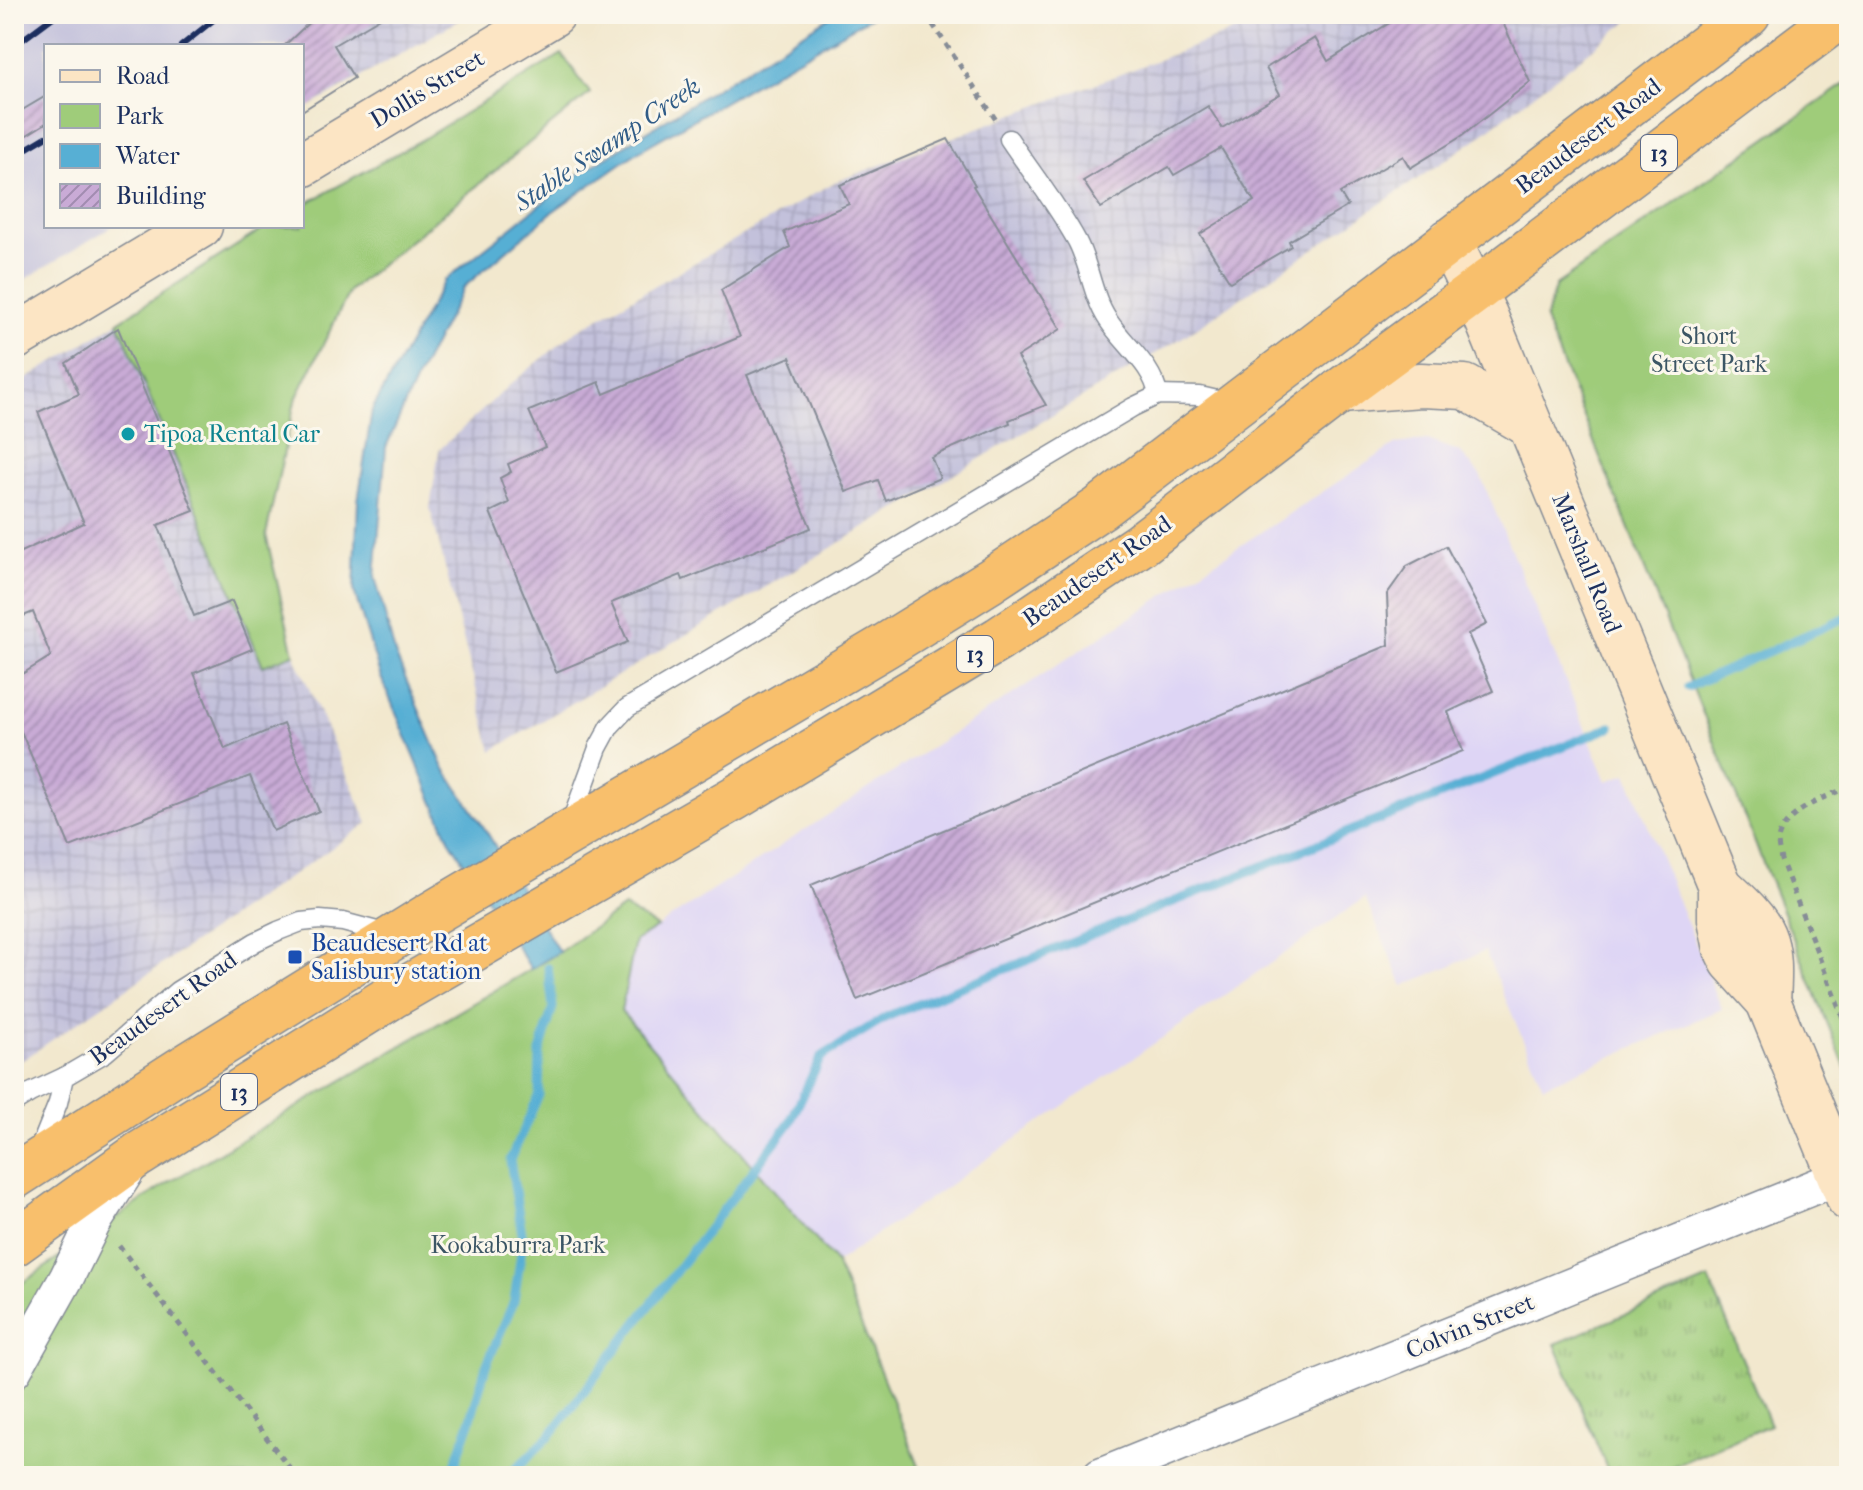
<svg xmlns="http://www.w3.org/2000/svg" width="1863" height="1490" font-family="'IM FELL French Canon',serif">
<defs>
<pattern id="industrial-grid" width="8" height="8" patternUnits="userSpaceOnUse" patternTransform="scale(2)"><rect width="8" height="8" fill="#c3c1db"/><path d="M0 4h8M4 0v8" fill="none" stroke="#a7a6be"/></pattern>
<pattern id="grass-tufts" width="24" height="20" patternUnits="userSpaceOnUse" patternTransform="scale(2)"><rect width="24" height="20" fill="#9fcc7a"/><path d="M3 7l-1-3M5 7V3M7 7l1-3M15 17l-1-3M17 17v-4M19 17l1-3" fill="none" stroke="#81a667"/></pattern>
<pattern id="building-hatch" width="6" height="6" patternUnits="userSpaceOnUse" patternTransform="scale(2)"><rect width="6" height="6" fill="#c9abd6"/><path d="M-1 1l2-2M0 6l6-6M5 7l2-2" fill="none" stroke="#a28cb1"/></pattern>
</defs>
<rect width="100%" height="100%" fill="#fbf7ec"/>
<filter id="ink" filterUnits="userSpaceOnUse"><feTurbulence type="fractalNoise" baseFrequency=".0125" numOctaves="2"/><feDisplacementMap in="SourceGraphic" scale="16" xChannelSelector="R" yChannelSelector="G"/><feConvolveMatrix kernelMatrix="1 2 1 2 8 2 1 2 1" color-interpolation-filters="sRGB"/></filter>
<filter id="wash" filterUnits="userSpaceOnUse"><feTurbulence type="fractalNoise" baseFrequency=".006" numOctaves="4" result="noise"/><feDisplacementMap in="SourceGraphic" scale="32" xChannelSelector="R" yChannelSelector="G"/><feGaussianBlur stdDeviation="1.8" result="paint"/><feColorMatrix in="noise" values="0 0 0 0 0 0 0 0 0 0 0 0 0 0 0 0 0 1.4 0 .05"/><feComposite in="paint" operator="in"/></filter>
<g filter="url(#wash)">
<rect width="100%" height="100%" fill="#f2e8ce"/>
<polygon fill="#ded5f5" points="1427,440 1460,452 1480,475 1607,781 1627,774 1722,1009 1543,1086 1485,951 1403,986 1365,898 836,1263 621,1011 635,941 1396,444"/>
<g fill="url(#industrial-grid)">
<polygon points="316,14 470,14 302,111 302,46 285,46"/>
<polygon points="1271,14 1637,14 1475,140 1180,339 492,751 430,508 439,450 512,383 576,331 835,182 1245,27"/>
<polygon points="118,322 263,666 294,654 368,823 14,1066 14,387"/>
</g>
<polygon fill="#c3c1db" points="14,14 316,14 285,46 46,46 46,226 113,226 14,286"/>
<polygon fill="url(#grass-tufts)" stroke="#5d7e6c" stroke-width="2" points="1709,1279 1770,1425 1650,1476 1610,1476 1555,1344"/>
<g fill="#9fcc7a" stroke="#5d7e6c" stroke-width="2">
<polygon points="562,54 590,93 350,290 295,401 266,535 294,654 263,666 118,322 267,226 302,226 302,206 418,142"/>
<polygon points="1849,81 1849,1077 1545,320 1556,285"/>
<polygon points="624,907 657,927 635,941 621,1011 836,1263 923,1476 14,1476 14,1289 158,1189 531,969 559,952"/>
</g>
<polygon fill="#57afd4" stroke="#396f99" stroke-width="2" points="834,14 876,14 639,151 552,212 464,287 417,377 386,447 375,577 395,654 443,766 485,829 559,952 531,969 449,839 380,675 354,591 358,501 372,410 445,280 576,176"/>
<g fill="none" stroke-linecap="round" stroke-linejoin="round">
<g stroke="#57afd4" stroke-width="9">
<polyline points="1688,687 1849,616"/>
<polyline points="451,1476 470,1422 486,1366 514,1301 523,1240 510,1160 539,1095 540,1052 553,1007 548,968"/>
<polyline points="508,1476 549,1437 789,1124 821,1057 888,1016 1611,727"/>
</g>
</g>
<g id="blocks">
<g fill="url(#building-hatch)">
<polygon points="318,14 387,14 334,45 354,78 302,111 302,46 284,46"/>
<polygon points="1404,14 1499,14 1530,82 1462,136 1410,168 1403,156 1340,193 1348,206 1289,241 1291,246 1230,282 1200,234 1254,201 1221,148 1174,175 1169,167 1101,208 1083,181 1208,106 1222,128 1280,94 1266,68 1315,38 1328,61"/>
<polygon points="46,96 46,123 14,143 14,115"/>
<polygon points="948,139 975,185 973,186 1061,329 1017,357 1046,405 1009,420 1010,423 931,457 940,478 886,501 878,480 846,492 790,357 747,375 811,528 683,580 681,575 611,603 628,642 556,672 490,512 509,503 500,478 511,472 508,464 545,447 529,411 599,382 604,394 740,337 721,290 790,247 784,232 849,204 840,185"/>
<polygon points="118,328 194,511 158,525 194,616 232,601 252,649 194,673 225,749 283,724 319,811 273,831 250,776 70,847 14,715 14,679 51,656 33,612 14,620 14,555 84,523 38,412 79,394 66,363"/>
<polygon points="1446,546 1487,624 1468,634 1493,691 1448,712 1463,751 857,1000 811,885 1389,645 1387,594 1407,566"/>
</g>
</g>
</g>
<g filter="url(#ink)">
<use href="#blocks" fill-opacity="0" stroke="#868c96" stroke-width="2"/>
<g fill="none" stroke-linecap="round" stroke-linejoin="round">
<defs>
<g id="lane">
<path d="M1009,139C1031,172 1058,206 1077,241C1090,266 1092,296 1108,320C1124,345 1153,365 1158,395"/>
<polyline points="571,822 598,748 610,726 627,708 1133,407 1158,395 1200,396 1230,403"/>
<polyline points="14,1103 30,1093 64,1077"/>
<polyline points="39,1150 58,1103 64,1077 105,1053 177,991 255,942 278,931 301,922 320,920 343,922 388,934"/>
</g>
<g id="street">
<polyline points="14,1371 67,1277 93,1224 129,1168"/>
<polyline points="1100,1476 1839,1177"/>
</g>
<g id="secondary">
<polyline points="302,165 553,14"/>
<polyline points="1449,241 1485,315 1720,886 1720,919 1726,949 1732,961 1768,1001 1849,1199"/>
<polyline points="14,338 200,226"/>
<polyline points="1340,391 1421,385 1465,387 1530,425"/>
<path d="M1720,886C1767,929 1772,937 1768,1001"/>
</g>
<g id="highway">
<polyline points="14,1177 180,1070 433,913 885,646 990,581 1100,508 1748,14"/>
<polyline points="14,1244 138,1155 391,997 735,798 999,639 1141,544 1340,391 1474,292 1843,14"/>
</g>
</defs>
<use href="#lane" stroke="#868c96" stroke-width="21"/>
<use href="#street" stroke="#868c96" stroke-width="37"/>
<use href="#secondary" stroke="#868c96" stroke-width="47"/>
<use href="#highway" stroke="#868c96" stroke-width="47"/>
<g stroke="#868c96" stroke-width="5" stroke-dasharray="6 6" stroke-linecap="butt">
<polyline points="926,14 996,120"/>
<path d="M1849,787C1827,796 1781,813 1778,841C1778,846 1780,855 1781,860L1849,1033"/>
<polyline points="119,1246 296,1476"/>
</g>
<use href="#lane" stroke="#fff" stroke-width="18"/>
<use href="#street" stroke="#fff" stroke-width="34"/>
<use href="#secondary" stroke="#fce5c4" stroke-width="44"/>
<use href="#highway" stroke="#f8bf6c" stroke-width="44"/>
<g stroke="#1b2f5e" stroke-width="6">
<polyline points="14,46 57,14"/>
<polyline points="181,46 221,14"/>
<polyline points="14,156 46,137"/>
</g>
</g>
</g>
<circle fill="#0f9aa8" stroke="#fbf7ec" stroke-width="3" cx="128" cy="434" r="8"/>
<rect fill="#1a4fb4" stroke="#fbf7ec" stroke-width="3" x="287" y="949" width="16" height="16" rx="4"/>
<g text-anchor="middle" stroke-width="6" stroke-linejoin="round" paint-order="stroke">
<g fill="#fbf7ec" stroke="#5e6b89" stroke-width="2">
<rect x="1641" y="135" width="36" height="36" rx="6"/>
<rect x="957" y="636" width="36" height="36" rx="6"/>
<rect x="221" y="1074" width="36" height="36" rx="6"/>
</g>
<g font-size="22" font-weight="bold" fill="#1b2f5e">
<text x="1659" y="161">13</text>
<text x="975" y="662">13</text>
<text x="239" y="1100">13</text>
</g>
<g font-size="24" fill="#1b2f5e" stroke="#fbf7ec">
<text transform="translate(427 89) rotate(-31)" y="8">Dollis Street</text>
<text transform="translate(1588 136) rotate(-37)" y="8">Beaudesert Road</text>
<text transform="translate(1587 563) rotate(68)" y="8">Marshall Road</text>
<text transform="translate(1097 571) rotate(-35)" y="8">Beaudesert Road</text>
<text transform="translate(163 1008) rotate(-36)" y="8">Beaudesert Road</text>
<text transform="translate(1470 1326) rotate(-22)" y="8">Colvin Street</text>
</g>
<g font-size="24" fill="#3c5665" stroke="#fbf7ec">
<text x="1709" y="344">Short<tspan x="1709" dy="28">Street Park</tspan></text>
<text x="518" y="1253">Kookaburra Park</text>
</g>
<g font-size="24" fill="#0d838f" stroke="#fbf7ec" text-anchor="start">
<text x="144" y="442">Tipoa Rental Car</text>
</g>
<g font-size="24" fill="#164399" stroke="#fbf7ec" text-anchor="start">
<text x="311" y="951">Beaudesert Rd at<tspan x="311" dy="28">Salisbury station</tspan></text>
</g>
<g font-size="26" font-style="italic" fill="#305c87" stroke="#fbf7ec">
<text transform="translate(607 144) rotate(-34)" y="9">Stable Swamp Creek</text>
</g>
</g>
<rect width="1863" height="1490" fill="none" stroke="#fbf7ec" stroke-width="48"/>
<rect x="44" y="44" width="260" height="184" fill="#fbf7ec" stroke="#a1a7b3" stroke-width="2"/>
<rect x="60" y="70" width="40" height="12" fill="#fce5c4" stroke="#a1a7b3" stroke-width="2"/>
<text x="116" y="84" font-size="24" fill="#1b2f5e">Road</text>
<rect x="60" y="104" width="40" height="24" fill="#9fcc7a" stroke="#a1a7b3" stroke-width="2"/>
<text x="116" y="124" font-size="24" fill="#1b2f5e">Park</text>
<rect x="60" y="144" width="40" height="24" fill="#57afd4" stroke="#a1a7b3" stroke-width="2"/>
<text x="116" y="164" font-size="24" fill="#1b2f5e">Water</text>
<rect x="60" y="184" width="40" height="24" fill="url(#building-hatch)" stroke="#a1a7b3" stroke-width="2"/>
<text x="116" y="204" font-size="24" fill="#1b2f5e">Building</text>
</svg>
